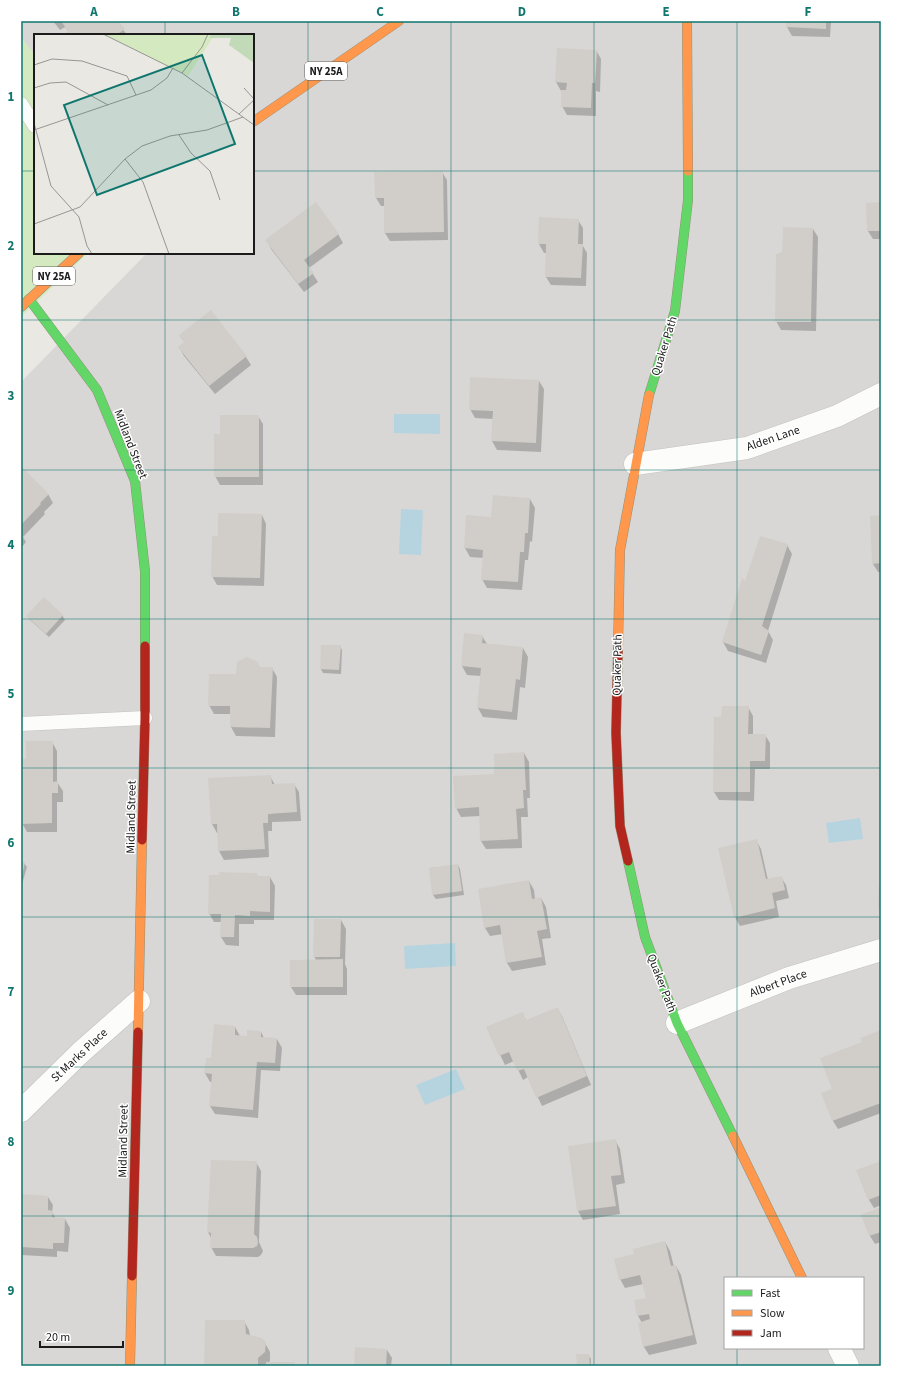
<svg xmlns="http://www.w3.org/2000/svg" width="902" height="1387" font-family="'Source Sans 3',sans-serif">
<rect width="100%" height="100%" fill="#eae8e3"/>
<path fill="#d9d7d5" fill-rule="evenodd" d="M21,21H881V1366H21V382L147,253H253V35H35V62L21,43ZM725,1278H863V1348H725Z"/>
<polygon fill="#d5e9c0" points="21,37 35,55 35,253 88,253 21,317"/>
<g fill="#b6d4df">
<polygon points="394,414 440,414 440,434 394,433"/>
<polygon points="401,509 423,510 421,555 399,554"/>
<polygon points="860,818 863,839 829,843 826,823"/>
<polygon points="455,943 456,966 405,969 404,946"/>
<polygon points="456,1069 465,1089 425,1105 416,1085"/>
</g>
<g fill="#0003">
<polygon points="53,21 117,21 127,35 65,35 69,32 65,27 60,30"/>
<polygon points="787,21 831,21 830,37 792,36 787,27"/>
<polygon points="596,50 601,59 600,92 596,91 596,116 567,115 562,106 561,91 556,82"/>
<polygon points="442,172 447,180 448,240 390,241 385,233 385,206 381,206 376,198"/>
<polygon points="881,203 881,239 873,239 868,231"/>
<polygon points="540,219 578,220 583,228 583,246 587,253 586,286 551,285 546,277 547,253 544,253 539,244"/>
<polygon points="813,229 818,237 816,331 781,330 776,321 783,253"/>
<polygon points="338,234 343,243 309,268 318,282 304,292 271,249 267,240"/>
<polygon points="211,312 246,357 251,365 215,394 184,356 179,347 185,343 180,336"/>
<polygon points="539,381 544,389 541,452 497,450 492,441 493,419 475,418 470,409"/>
<polygon points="258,416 263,424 263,485 220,485 215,476 220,435"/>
<polygon points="21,471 48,494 53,503 44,512 45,514 23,537 26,542 21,548"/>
<polygon points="530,499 535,508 532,542 530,541 528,560 525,560 522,590 487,588 482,579 484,558 470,557 465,548 467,516 492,518"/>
<polygon points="262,515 266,524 264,586 217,585 212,576 219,537"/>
<polygon points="881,516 881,572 878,572 873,564"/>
<polygon points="787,545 792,554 768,631 773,640 766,663 728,651 723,642 746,582"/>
<polygon points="62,615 65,620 49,637 30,620 28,616"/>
<polygon points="482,636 487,644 523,648 528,657 525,688 520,687 517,720 483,717 478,708 481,676 467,675 462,666"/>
<polygon points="340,646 342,650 341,674 323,673 321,669"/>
<polygon points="257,663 260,668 272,668 277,677 275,737 236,736 231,727 231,714 214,714 209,705 237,675"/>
<polygon points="748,707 753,716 753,735 765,735 770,743 770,769 755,769 754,801 719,800 714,792 722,718"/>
<polygon points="52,742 57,751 57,782 63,791 63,802 57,802 57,832 27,832 22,823 21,817 21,760 27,760"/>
<polygon points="524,753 529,762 530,798 527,798 528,817 521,817 522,848 486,849 481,841 480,816 461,817 456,808"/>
<polygon points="270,776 275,785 294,784 299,792 301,821 272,822 272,831 268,831 269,857 224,860 219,851 219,833 217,833 212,824 209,779"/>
<polygon points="756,840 761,849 768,880 781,877 786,885 789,898 776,901 779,917 740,926 735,917"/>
<polygon points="21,862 24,863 27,867 22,884 21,884"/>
<polygon points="458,865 460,869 464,895 436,899 433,895 430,868"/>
<polygon points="256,874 258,877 270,877 275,886 274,920 254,920 254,924 239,924 239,946 226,945 221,937 222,922 214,922 209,913"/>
<polygon points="529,881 534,890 535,899 541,898 546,907 551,938 542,939 546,965 512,971 507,963 503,934 490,936 485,928"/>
<polygon points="341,920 346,929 345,964 347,969 347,995 296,995 291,987 316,960 314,956"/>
<polygon points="557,1008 562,1016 591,1085 542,1106 528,1077 523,1080 514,1061 505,1065 487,1027 522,1013 527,1021"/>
<polygon points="235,1027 240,1036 248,1037 261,1032 264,1038 277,1039 282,1048 280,1071 261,1070 258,1118 215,1114 210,1106 212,1082 210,1082 205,1073 211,1059"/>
<polygon points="881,1031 881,1113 838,1129 833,1121 823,1094 833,1090 863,1043"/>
<polygon points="615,1140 620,1149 625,1183 616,1185 620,1214 583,1220 578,1211 569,1147"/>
<polygon points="256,1162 261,1171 259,1242 263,1251 261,1255 258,1257 216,1256 211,1247 211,1238 208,1232"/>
<polygon points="881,1162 881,1205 874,1208 869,1200"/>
<polygon points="21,1195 48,1197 53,1205 52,1212 56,1219 65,1219 70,1228 68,1252 57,1251 57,1257 21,1255"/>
<polygon points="881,1208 881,1242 875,1244 870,1236 862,1216"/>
<polygon points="665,1242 670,1251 674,1267 676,1266 681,1275 697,1344 649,1355 644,1347 639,1323 642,1323 638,1316 635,1301 647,1299 643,1284 625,1288 620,1279 635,1255"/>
<polygon points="244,1321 249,1330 250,1336 265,1343 270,1352 270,1361 263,1366 205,1366"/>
<polygon points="387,1350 392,1358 391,1366 355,1366"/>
<polygon points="588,1355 591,1359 591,1366 578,1366"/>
</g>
<g fill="#d1ceca">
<polygon points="61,21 118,21 125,29 119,33 121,35 63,35 68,31"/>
<polygon points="786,21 826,21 826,29 786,27"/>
<polygon points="557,48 597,50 595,83 592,83 591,108 561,107 561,90 566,90 567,83 555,82"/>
<polygon points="443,171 444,232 384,233 384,198 375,198 374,172"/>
<polygon points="316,202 339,234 304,260 314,273 298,284 265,240"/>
<polygon points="881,202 881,231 867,231 866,203"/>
<polygon points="539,217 579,219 578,244 583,244 581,278 545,277 546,244 538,244"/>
<polygon points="783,227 813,228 811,322 775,322 776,254 782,252"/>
<polygon points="211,310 247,356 209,386 178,347 184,342 179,335"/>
<polygon points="470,377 539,380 536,443 491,441 493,411 469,410"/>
<polygon points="220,415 259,415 259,477 214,477 214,434 220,434"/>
<polygon points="23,468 49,494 40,503 41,504 21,525 21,469"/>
<polygon points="493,495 530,498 528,533 525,533 524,552 520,552 518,582 481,580 483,550 464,548 466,515 491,517"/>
<polygon points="218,513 262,514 260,578 211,577 212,536 218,536"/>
<polygon points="881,515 881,563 872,564 870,516"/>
<polygon points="760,536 788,544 762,626 769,631 761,655 722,642 742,578 745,581"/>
<polygon points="44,597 63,615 46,634 26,616"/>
<polygon points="464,633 483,635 482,643 523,647 520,680 516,679 512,712 477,708 481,668 461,666"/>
<polygon points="321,645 341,645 339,670 320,669"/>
<polygon points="247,657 258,662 259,667 273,667 270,728 230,727 230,706 208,706 209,674 236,674 237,662"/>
<polygon points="722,706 749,706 748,734 766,734 765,761 750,761 750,792 713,792 714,717 721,717"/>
<polygon points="26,741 53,741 53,782 58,781 58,793 52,793 52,823 21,824 21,759 26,759"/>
<polygon points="524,752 526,790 523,790 524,808 516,809 518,839 480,841 479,807 455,809 453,776 494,774 494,754"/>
<polygon points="271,775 272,784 295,783 297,812 268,814 268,823 263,823 265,849 218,851 217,824 211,824 208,778"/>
<polygon points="757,839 766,879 782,876 785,890 772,893 775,908 734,918 718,848"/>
<polygon points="21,861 25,862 22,876 21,876"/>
<polygon points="458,864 462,891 432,895 429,868"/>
<polygon points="219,872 257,873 257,876 270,876 270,912 250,911 250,916 235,915 234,937 220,937 221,914 208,914 209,875 219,875"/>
<polygon points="529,880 532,899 541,897 547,929 537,931 542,957 506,963 500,925 484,928 478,889"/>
<polygon points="879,885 881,885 881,909 878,908"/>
<polygon points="314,919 341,919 340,957 313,957"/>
<polygon points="343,959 343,987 290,987 290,960"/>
<polygon points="558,1007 587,1076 536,1098 524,1069 517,1071 509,1052 499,1056 486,1027 523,1012 526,1020"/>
<polygon points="214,1024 235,1026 235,1035 247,1036 247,1030 261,1031 261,1037 277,1038 275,1063 257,1062 253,1110 209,1106 212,1074 204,1073 206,1058 211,1058"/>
<polygon points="881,1030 881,1103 832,1121 821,1093 832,1089 820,1058 862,1042 860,1038"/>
<polygon points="616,1139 621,1175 611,1176 616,1206 577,1211 568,1146"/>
<polygon points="211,1160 257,1161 254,1234 257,1237 258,1242 257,1246 253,1248 210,1248 211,1233 207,1232"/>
<polygon points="881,1161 881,1195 868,1200 856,1170"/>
<polygon points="21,1194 48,1196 48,1210 53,1211 52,1217 65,1218 64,1243 53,1243 53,1249 21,1247"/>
<polygon points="881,1207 881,1232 869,1236 861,1215"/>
<polygon points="665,1241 671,1266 676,1265 693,1335 643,1347 638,1323 650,1319 649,1314 637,1316 634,1300 646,1298 640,1275 619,1280 614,1259 634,1254 633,1249"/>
<polygon points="205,1320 245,1320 246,1334 262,1338 266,1342 265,1352 258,1358 258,1366 204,1366"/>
<polygon points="355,1347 387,1349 386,1366 354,1366"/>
<polygon points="576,1354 589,1354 590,1366 577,1366"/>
<rect x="266" y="1362" width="29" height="4"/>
</g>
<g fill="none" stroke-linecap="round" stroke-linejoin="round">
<defs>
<g id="lane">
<polyline points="21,104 35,126"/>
<polyline points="21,724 145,718"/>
</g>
<g id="street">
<polyline points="635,464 747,448 837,416 881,394"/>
<polyline points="677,1023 789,978 881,950"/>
<polyline points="21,1111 80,1053 139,1001"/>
<polyline points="839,1348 848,1366"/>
</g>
<g id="fast">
<polyline points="29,299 97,390 135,481 145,571 145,646"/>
<polyline points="649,395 675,311 688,200 688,171"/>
<polyline points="628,861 645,937 677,1023 733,1136"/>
</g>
<g id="slow">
<polyline points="687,21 688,171"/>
<polyline points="253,122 399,21"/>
<polyline points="21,307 79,253"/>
<polyline points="618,648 620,550 649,395"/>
<polyline points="138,1032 142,840"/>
<polyline points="733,1136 802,1278"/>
<polyline points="130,1366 132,1276"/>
</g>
<g id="jam">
<polyline points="618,648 616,733 620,826 628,861"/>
<polyline points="142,840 145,718 145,646"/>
<polyline points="132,1276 138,1032"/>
</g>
</defs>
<use href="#lane" stroke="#c2c2bf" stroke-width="15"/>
<use href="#street" stroke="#c2c2bf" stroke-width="23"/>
<use href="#fast" stroke="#91937b" stroke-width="10"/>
<use href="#slow" stroke="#91937b" stroke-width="10"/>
<use href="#jam" stroke="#91937b" stroke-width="10"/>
<use href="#lane" stroke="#fcfcfb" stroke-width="14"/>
<use href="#street" stroke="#fcfcfb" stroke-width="22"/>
<use href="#fast" stroke="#63d668" stroke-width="9"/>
<use href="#slow" stroke="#ff974d" stroke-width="9"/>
<use href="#jam" stroke="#b3261e" stroke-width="9"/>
</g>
<path fill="none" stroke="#0f766e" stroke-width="1" stroke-opacity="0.55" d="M165,21V35M308,21V1366M451,21V1366M594,21V1366M737,21V1278M21,171H35M253,171H881M165,253V1366M21,320H881M21,470H881M21,619H881M21,768H881M21,917H881M21,1067H881M21,1216H881M737,1348V1366"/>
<g text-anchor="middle" stroke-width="3" stroke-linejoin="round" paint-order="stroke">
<g fill="#fff" stroke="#5f5f5f" stroke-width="1">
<rect x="305" y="62" width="42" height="18" rx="3"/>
<rect x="33" y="267" width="42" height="18" rx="3"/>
</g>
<g font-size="11" font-weight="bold" fill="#1b1b1b">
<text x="326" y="75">NY 25A</text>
<text x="54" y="280">NY 25A</text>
</g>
<g font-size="12" fill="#1b1b1b" stroke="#fff">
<text transform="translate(664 346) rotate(-73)" y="4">Quaker Path</text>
<text transform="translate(773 438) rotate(-19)" y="4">Alden Lane</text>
<text transform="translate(131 444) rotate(69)" y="4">Midland Street</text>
<text transform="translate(617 665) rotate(-89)" y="4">Quaker Path</text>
<text transform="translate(131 817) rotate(-89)" y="4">Midland Street</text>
<text transform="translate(662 983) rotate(69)" y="4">Quaker Path</text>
<text transform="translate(778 983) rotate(-20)" y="4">Albert Place</text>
<text transform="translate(79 1055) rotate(-43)" y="4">St Marks Place</text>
<text transform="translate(123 1141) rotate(-89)" y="4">Midland Street</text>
</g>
</g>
<g transform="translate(34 34)">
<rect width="220" height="220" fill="#eae8e3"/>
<path d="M69,0H181L154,42Z" fill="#d5e9c0"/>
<path d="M178,0H220V29L195,11L197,4H175Z" fill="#c2dab8"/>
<path fill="none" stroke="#979693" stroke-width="1" d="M69,0L148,39L220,91M0,31L18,25L48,27L93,42L102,61M148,39L168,13L174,0M0,54L16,49L32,48L74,71M210,54L220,65M205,80L220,66M0,89L17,152L45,183L53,212L58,220M0,96L117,56L133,44L139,34M145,101L157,119L176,137L186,166M91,125L109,148L135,220M0,190L46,173L91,125L108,112L136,102L173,96L209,83"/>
<path fill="#0f766e" fill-opacity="0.15" stroke="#0f766e" stroke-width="2" d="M168,21L201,110L63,161L30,71Z"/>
<rect width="220" height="220" fill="none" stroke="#1b1b1b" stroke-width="2"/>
</g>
<rect width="902" height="1387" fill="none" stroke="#ffffff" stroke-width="44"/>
<rect x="724" y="1277" width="140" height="72" fill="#ffffff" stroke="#a4a4a4"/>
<rect x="732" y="1290" width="20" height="6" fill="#63d668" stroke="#a4a4a4"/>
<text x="760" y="1297" font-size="12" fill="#1b1b1b">Fast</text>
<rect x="732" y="1310" width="20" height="6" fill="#ff974d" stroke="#a4a4a4"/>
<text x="760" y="1317" font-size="12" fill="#1b1b1b">Slow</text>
<rect x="732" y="1330" width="20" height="6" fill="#b3261e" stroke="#a4a4a4"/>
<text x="760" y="1337" font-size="12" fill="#1b1b1b">Jam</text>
<path d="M40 1341v6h83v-6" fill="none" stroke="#1b1b1b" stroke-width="2"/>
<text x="46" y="1341" font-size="12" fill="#1b1b1b" stroke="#ffffff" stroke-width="3" paint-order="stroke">20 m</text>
<rect x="22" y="22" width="858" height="1343" fill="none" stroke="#0f766e" stroke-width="1.5"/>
<g font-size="13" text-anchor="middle" font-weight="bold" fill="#0f766e">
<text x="94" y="16">A</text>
<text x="236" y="16">B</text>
<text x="380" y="16">C</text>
<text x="522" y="16">D</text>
<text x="666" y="16">E</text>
<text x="808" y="16">F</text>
<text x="11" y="101">1</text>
<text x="11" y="250">2</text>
<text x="11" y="400">3</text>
<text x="11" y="549">4</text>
<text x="11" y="698">5</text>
<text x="11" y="847">6</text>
<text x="11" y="996">7</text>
<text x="11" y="1146">8</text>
<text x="11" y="1295">9</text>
</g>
</svg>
